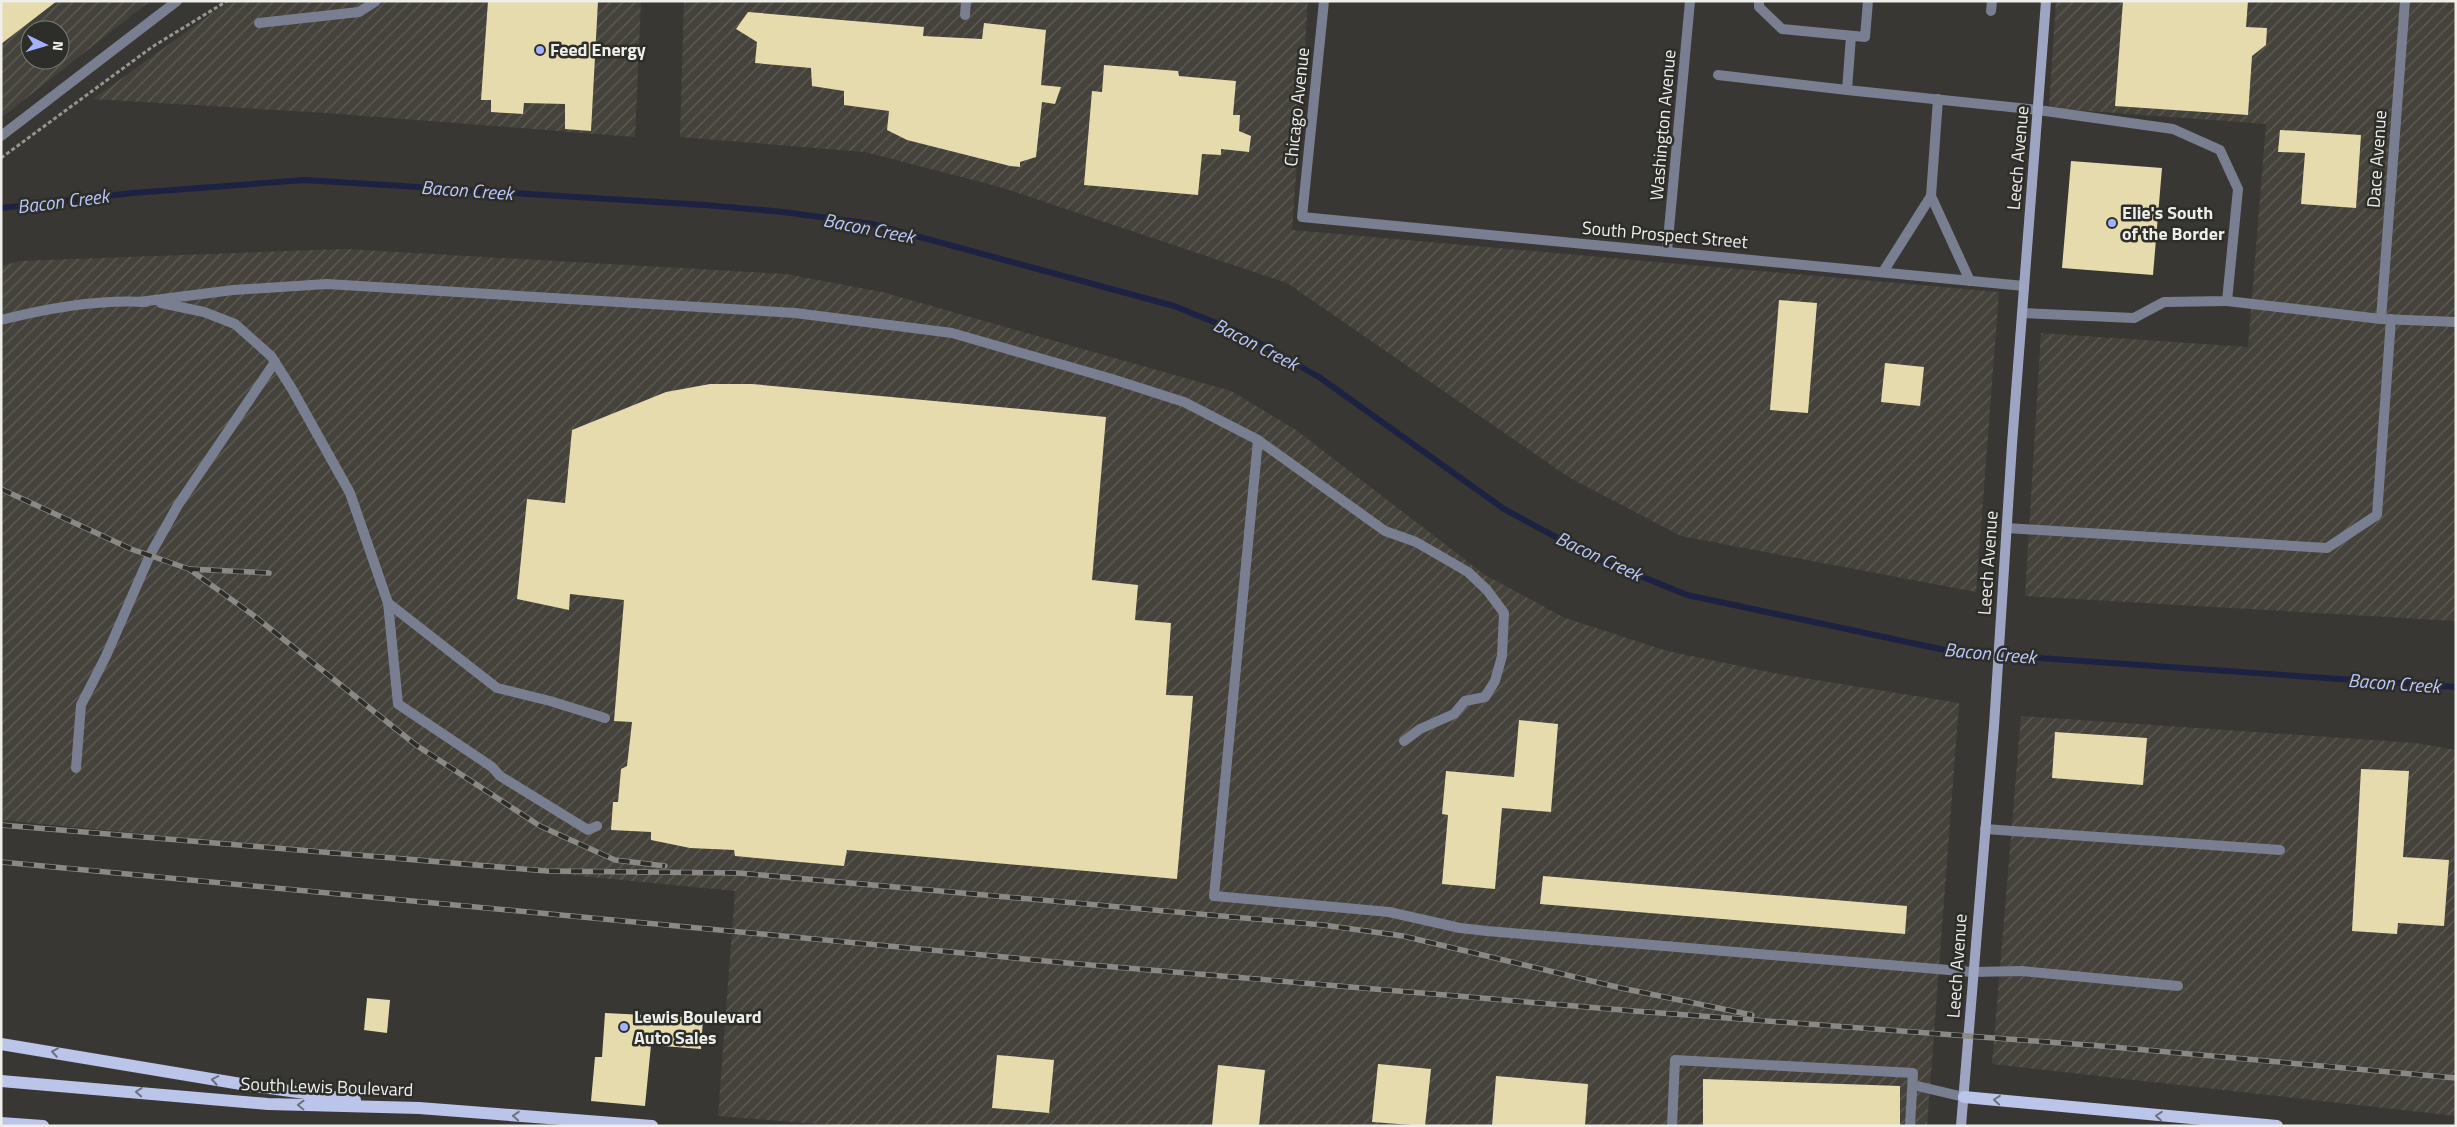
<svg xmlns="http://www.w3.org/2000/svg" width="2457" height="1127" font-family="'Titillium Web',sans-serif">
<defs>
<pattern id="industrial-furrows" width="10" height="10" patternUnits="userSpaceOnUse" patternTransform="scale(1.25)"><rect width="10" height="10" fill="#44423a"/><path d="M-1 1l2-2M0 10L10 0M9 11l2-2" fill="none" stroke="#5f5e57"/></pattern>
</defs>
<rect width="100%" height="100%" fill="#383733"/>
<g fill="url(#industrial-furrows)" fill-rule="evenodd">
<path d="M1,1H150L1,118ZM30,30H60V60H30Z"/>
<polygon points="229,1 641,1 635,137 327,113 93,99"/>
<polygon points="684,1 1308,1 1292,230 1999,292 1976,592 1681,536 1570,478 1287,283 1000,187 865,152 680,137"/>
<polygon points="2056,1 2456,1 2456,621 2025,596 2041,333 2248,347 2266,124 2049,108"/>
<polygon points="344,249 786,274 882,292 1231,391 1296,430 1485,575 1565,618 1667,651 1779,674 1959,703 1927,1126 842,1126 718,1116 735,891 1,820 1,266 20,261"/>
<polygon points="2021,716 2416,743 2456,750 2456,1116 1992,1064"/>
</g>
<g fill="none" stroke-linecap="round" stroke-linejoin="round">
<polyline stroke="#1d2243" stroke-width="6" points="1,208 133,193 305,180 705,205 783,212 872,224 1174,306 1241,333 1319,377 1504,509 1591,556 1687,595 1954,652 2456,687"/>
</g>
<g fill="#e6dbad">
<polygon points="1,1 57,1 1,44"/>
<polygon points="488,1 598,1 591,131 565,129 565,104 524,103 523,114 491,112 491,100 481,100"/>
<polygon points="2123,1 2248,1 2246,27 2267,28 2266,45 2252,56 2248,115 2115,106"/>
<polygon points="748,12 924,27 923,36 982,39 984,23 1046,30 1041,85 1061,87 1055,104 1042,102 1036,157 1020,162 1020,167 1010,166 907,140 887,130 889,111 844,105 844,91 812,86 811,68 755,63 757,42 736,29"/>
<polygon points="1104,65 1178,71 1179,76 1236,81 1233,115 1240,115 1239,131 1251,136 1249,152 1221,149 1221,155 1202,154 1198,195 1084,185 1092,91 1102,92"/>
<polygon points="2280,130 2361,135 2356,208 2301,204 2305,153 2278,152"/>
<polygon points="2071,161 2162,168 2153,275 2062,268"/>
<polygon points="1779,300 1817,303 1808,413 1770,410"/>
<polygon points="1885,363 1924,367 1920,406 1881,402"/>
<polygon points="710,384 752,384 1106,417 1092,580 1138,585 1135,620 1171,623 1166,695 1193,696 1177,879 847,850 844,866 735,856 734,850 690,848 651,840 651,832 611,830 613,802 618,802 621,769 627,766 632,722 614,721 624,600 570,594 569,610 517,599 527,499 565,503 572,430 666,392"/>
<polygon points="1519,720 1558,724 1551,812 1502,808 1495,889 1442,884 1448,815 1442,814 1446,771 1514,777"/>
<polygon points="2055,732 2147,738 2143,785 2052,778"/>
<polygon points="2361,769 2409,771 2403,857 2449,860 2444,926 2398,923 2397,934 2352,931"/>
<polygon points="1543,876 1907,906 1905,934 1540,904"/>
<polygon points="367,998 390,1000 387,1033 364,1030"/>
<polygon points="605,1013 703,1018 701,1049 651,1045 645,1106 591,1101 595,1057 602,1057"/>
<polygon points="997,1055 1054,1060 1049,1113 992,1108"/>
<polygon points="1378,1064 1431,1069 1425,1126 1372,1122"/>
<polygon points="1218,1065 1265,1070 1259,1126 1212,1126"/>
<polygon points="1496,1076 1588,1084 1585,1126 1492,1126"/>
<polygon points="1703,1079 1900,1086 1900,1126 1703,1126"/>
</g>
<g fill="none" stroke-linecap="round" stroke-linejoin="round">
<polyline stroke="#959591" stroke-width="3" stroke-dasharray="4 2.5" stroke-linecap="butt" points="1,158 152,47 227,1"/>
<g stroke="#797e90" stroke-width="10">
<polyline points="1759,1 1759,7 1782,29 1865,37 1868,1"/>
<polyline points="1991,11 1992,1"/>
<polyline points="965,15 966,1"/>
<polyline points="259,23 359,12 376,1"/>
<polyline points="1851,36 1847,90 2038,110 2173,129 2220,150 2238,189 2227,301 2164,302 2134,318 2022,313"/>
<polyline points="1718,75 1847,90"/>
<polyline points="1938,99 1931,196 1970,281"/>
<polyline points="1883,272 1931,196"/>
<polyline points="2227,301 2381,319 2456,322"/>
<polyline points="139,302 233,290 327,284 795,313 952,333 1112,379 1184,402 1258,440 1385,531 1416,542 1468,572 1487,590 1504,613 1502,656 1495,681 1485,697 1465,701 1454,714 1420,729 1404,741"/>
<polyline points="161,303 204,312 235,324 271,356 292,389 350,493 388,603 398,704 492,767 500,776 588,830 597,826"/>
<path d="M1,320C48,308 97,299 146,302"/>
<polyline points="2007,528 2327,548 2377,515 2391,319"/>
<polyline points="388,603 497,688 550,701 605,718"/>
<polyline points="76,768 81,705 106,656 150,555 178,505 275,362"/>
<polyline points="1985,829 2280,850"/>
<polyline points="1214,896 1258,440"/>
<polyline points="1972,972 2022,971 2178,986"/>
<polyline points="1913,1085 1964,1097"/>
<polyline points="1672,1126 1675,1060 1913,1073 1910,1126"/>
</g>
<g stroke="#797e90" stroke-width="10">
<polyline points="1324,1 1302,217 2024,286"/>
<polyline points="1667,251 1690,1"/>
<polyline points="2381,319 2405,1"/>
<polyline points="1214,896 1389,912 1460,928 1487,931 1972,972"/>
</g>
<polyline stroke="#797e90" stroke-width="10" points="1,136 177,1"/>
<polyline stroke="#9ea5c2" stroke-width="10" points="1961,1126 1994,726 2012,444 2046,1"/>
<g stroke="#bbc4e9" stroke-width="12">
<polyline points="1,1044 247,1085 355,1100"/>
<polyline points="1,1081 268,1104 419,1108 652,1126"/>
<polyline points="1964,1097 2277,1126"/>
<polyline points="1,1123 43,1126"/>
</g>
<defs>
<g id="rail">
<polyline points="1,489 131,549 189,569 253,615 416,745 540,826 615,860 665,866"/>
<polyline points="189,569 269,573"/>
<polyline points="1,825 547,871 738,873 1323,925 1403,936 1621,988 1752,1015"/>
<polyline points="1,862 1067,963 1634,1011 2101,1046 2456,1078"/>
</g>
</defs>
<use href="#rail" stroke="#8a8986" stroke-width="5.5"/>
<use href="#rail" stroke="#2d2d29" stroke-width="4" stroke-dasharray="11" stroke-linecap="butt"/>
</g>
<defs><path id="oneway-chevron" d="M-2-3.5L2.5 0L-2 3.5" fill="none" stroke-width="1.6" stroke-linecap="round" stroke-linejoin="round" transform="scale(1.25)"/></defs>
<g stroke="#6d717f">
<use href="#oneway-chevron" transform="translate(55 1052) rotate(-171)"/>
<use href="#oneway-chevron" transform="translate(215 1080) rotate(-170)"/>
<use href="#oneway-chevron" transform="translate(139 1092) rotate(-176)"/>
<use href="#oneway-chevron" transform="translate(1997 1100) rotate(-175)"/>
<use href="#oneway-chevron" transform="translate(301 1105) rotate(-179)"/>
<use href="#oneway-chevron" transform="translate(516 1116) rotate(-176)"/>
<use href="#oneway-chevron" transform="translate(2159 1116) rotate(-175)"/>
</g>
<g fill="#a3b2fd" stroke="#2d2d29" stroke-width="2">
<circle cx="540" cy="50" r="5"/>
<circle cx="2112" cy="223" r="5"/>
<circle cx="624" cy="1027" r="5"/>
</g>
<g text-anchor="middle" stroke-width="5" stroke-linejoin="round" paint-order="stroke">
<g font-size="18" font-weight="bold" fill="#eeeeeb" stroke="#2d2d29" text-anchor="start">
<text x="550" y="56">Feed Energy</text>
<text x="2122" y="219">Elie's South<tspan x="2122" dy="21">of the Border</tspan></text>
<text x="634" y="1023">Lewis Boulevard<tspan x="634" dy="21">Auto Sales</tspan></text>
</g>
<g font-size="18" fill="#eeeeeb" stroke="#2d2d29">
<text transform="translate(1297 107) rotate(-84)" y="6">Chicago Avenue</text>
<text transform="translate(1663 125) rotate(-85)" y="6">Washington Avenue</text>
<text transform="translate(2018 158) rotate(-85)" y="6">Leech Avenue</text>
<text transform="translate(2377 159) rotate(-86)" y="6">Dace Avenue</text>
<text transform="translate(1665 235) rotate(5)" y="6">South Prospect Street</text>
<text transform="translate(1988 563) rotate(-86)" y="6">Leech Avenue</text>
<text transform="translate(1957 966) rotate(-86)" y="6">Leech Avenue</text>
<text transform="translate(327 1087) rotate(2)" y="6">South Lewis Boulevard</text>
</g>
<g font-size="19" font-style="italic" fill="#bbc7fb" stroke="#2d2d29">
<text transform="translate(467 190) rotate(4)" y="7">Bacon Creek</text>
<text transform="translate(63 201) rotate(-7)" y="7">Bacon Creek</text>
<text transform="translate(869 228) rotate(11)" y="7">Bacon Creek</text>
<text transform="translate(1256 344) rotate(27)" y="7">Bacon Creek</text>
<text transform="translate(1599 556) rotate(25)" y="7">Bacon Creek</text>
<text transform="translate(1990 653) rotate(5)" y="7">Bacon Creek</text>
<text transform="translate(2394 683) rotate(4)" y="7">Bacon Creek</text>
</g>
</g>
<rect width="2457" height="1127" fill="none" stroke="#eeeeeb" stroke-width="5"/>
<g transform="translate(45 45) rotate(95)"><circle r="24" fill="#2d2d29" stroke="#7a7a77"/>
<path d="M0-4L9 19L0 12L-9 19Z" fill="#a3b2fd"/>
<text y="-8" font-size="14" font-weight="bold" text-anchor="middle" fill="#eeeeeb">N</text>
</g>
</svg>
